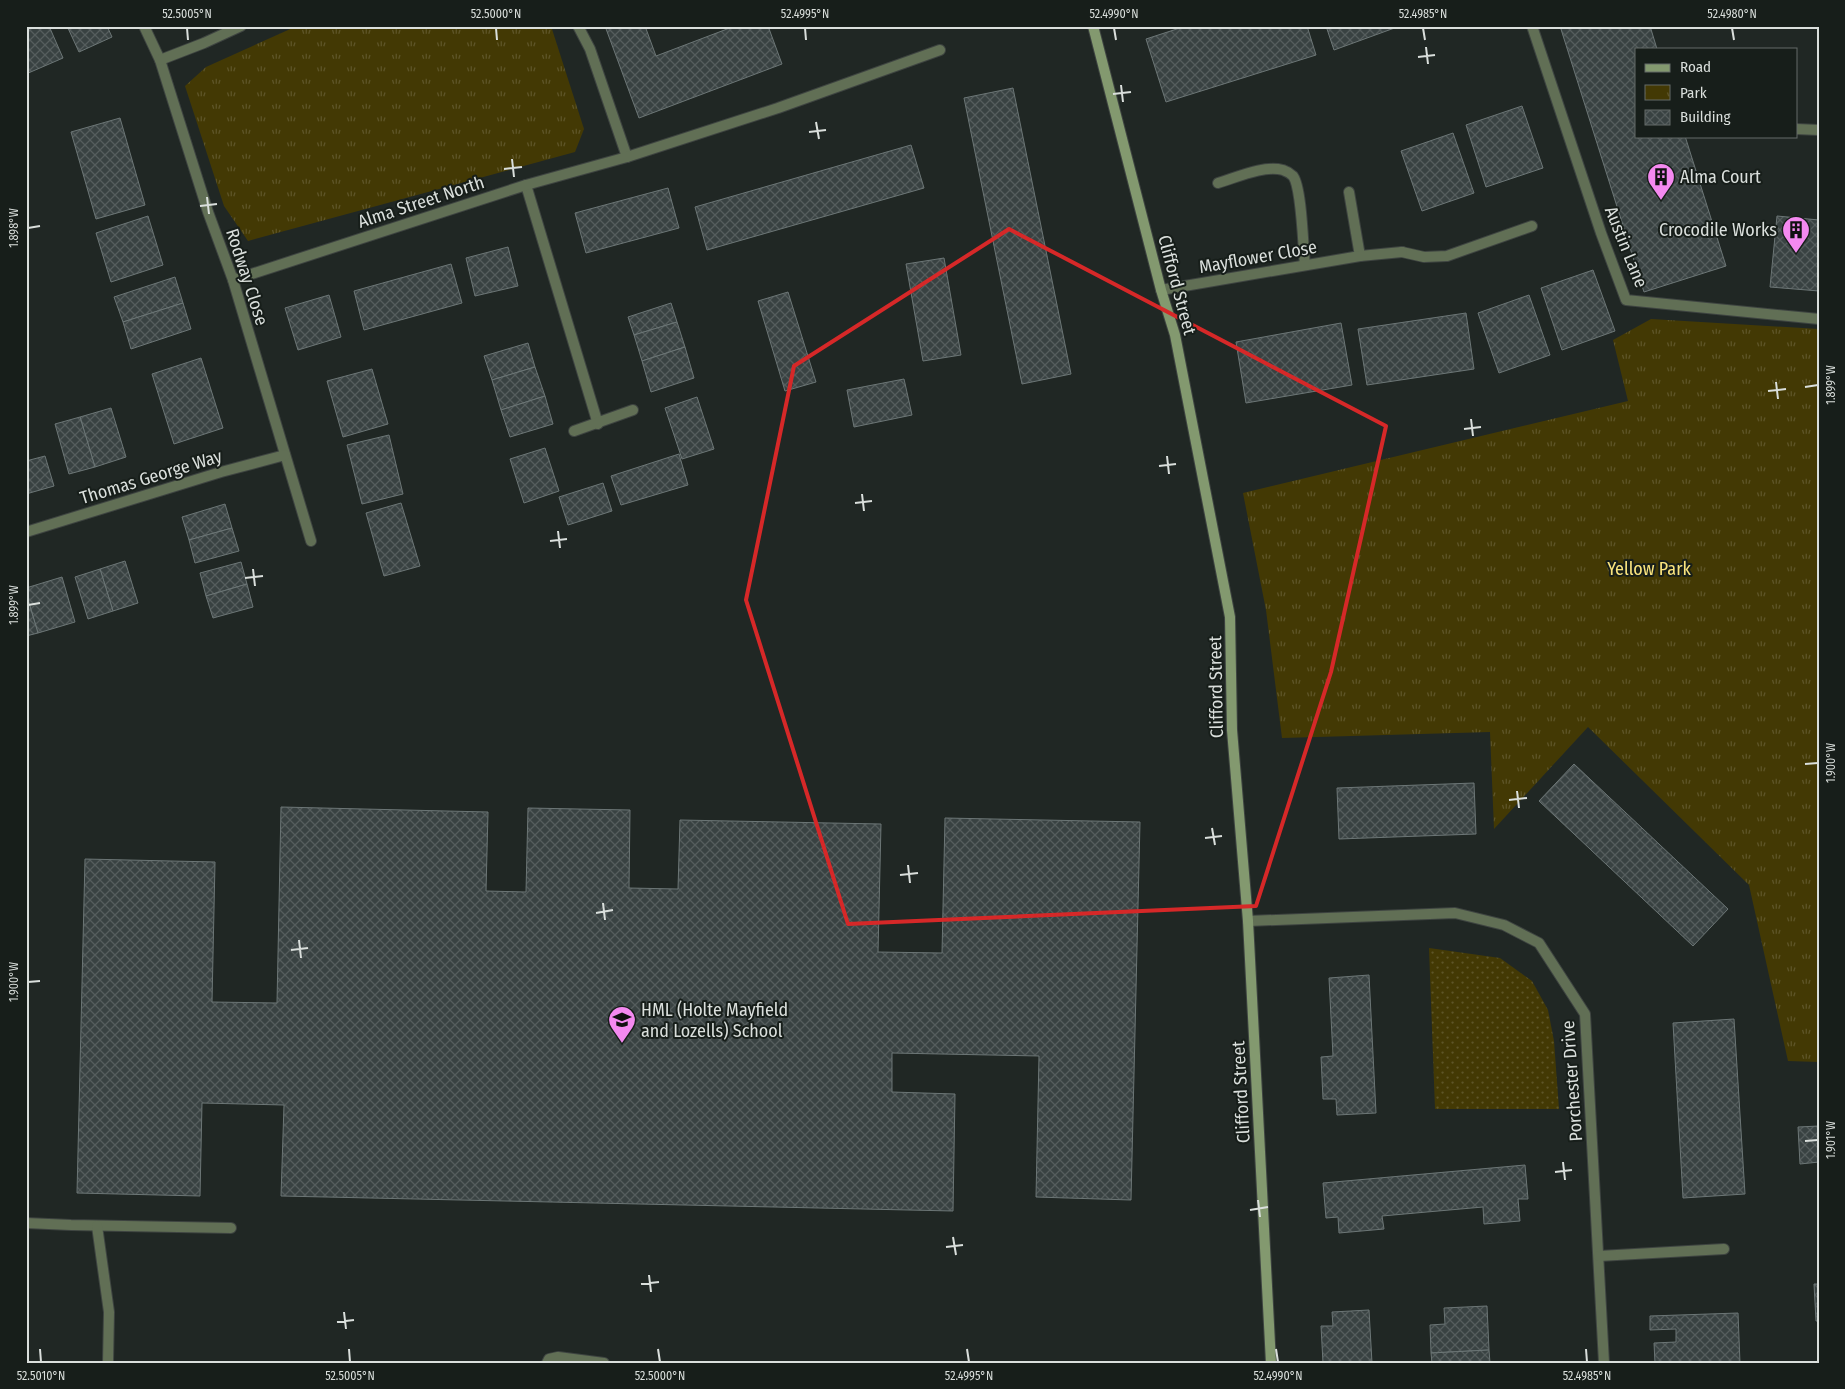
<svg xmlns="http://www.w3.org/2000/svg" width="1845" height="1389" font-family="'Fira Sans Condensed',sans-serif">
<defs>
<pattern id="grass-dots" width="8" height="8" patternUnits="userSpaceOnUse" patternTransform="scale(1.25)"><rect width="8" height="8" fill="#433904"/><path d="M2 2h.1M6 6h.1" fill="none" stroke="#5e5528" stroke-width="1.8" stroke-linecap="round"/></pattern>
<pattern id="park-tufts" width="24" height="20" patternUnits="userSpaceOnUse" patternTransform="scale(1.25)"><rect width="24" height="20" fill="#433904"/><path d="M3 7l-1-3M5 7V3M7 7l1-3M15 17l-1-3M17 17v-4M19 17l1-3" fill="none" stroke="#5e5528"/></pattern>
<pattern id="building-cross-hatch" width="8" height="8" patternUnits="userSpaceOnUse" patternTransform="scale(1.25)"><rect width="8" height="8" fill="#394242"/><path d="M0 0l8 8M0 8l8-8" fill="none" stroke="#555d5d"/></pattern>
</defs>
<rect width="100%" height="100%" fill="#202724"/>
<polygon fill="url(#grass-dots)" points="1429,948 1500,958 1532,981 1548,1010 1554,1041 1559,1109 1435,1109"/>
<g fill="url(#park-tufts)">
<polygon points="297,26 551,26 584,129 575,152 248,241 224,206 185,86 206,67"/>
<polygon points="1651,319 1819,329 1819,1062 1788,1061 1749,885 1588,727 1494,829 1490,732 1282,738 1266,610 1243,493 1628,401 1613,340"/>
</g>
<g fill="url(#building-cross-hatch)" stroke="#6c7676">
<polygon points="26,26 49,26 63,58 26,74"/>
<polygon points="67,26 107,26 112,37 79,52"/>
<polygon points="605,26 645,26 656,56 735,26 768,26 782,64 639,118"/>
<polygon points="1186,26 1307,26 1316,55 1166,102 1146,39"/>
<polygon points="1326,26 1400,26 1334,50"/>
<polygon points="1560,26 1650,26 1657,49 1636,49 1636,136 1685,136 1726,266 1644,292"/>
<polygon points="1013,88 1071,374 1022,384 964,98"/>
<polygon points="1522,106 1543,168 1486,187 1466,125"/>
<polygon points="120,118 145,205 96,219 71,132"/>
<polygon points="1453,133 1474,193 1422,211 1401,151"/>
<polygon points="911,145 924,188 707,250 695,207"/>
<polygon points="668,188 679,228 586,253 575,213"/>
<polygon points="148,216 163,265 111,282 96,233"/>
<polygon points="1777,216 1819,220 1819,291 1770,287"/>
<polygon points="508,247 518,286 475,296 466,258"/>
<polygon points="944,258 961,355 923,361 906,264"/>
<polygon points="451,264 462,303 364,330 354,291"/>
<polygon points="1593,270 1615,331 1562,350 1541,288"/>
<polygon points="175,277 183,303 123,322 114,297"/>
<polygon points="788,292 816,382 785,391 758,301"/>
<polygon points="329,295 341,337 298,350 285,308"/>
<polygon points="1529,295 1550,355 1499,373 1478,313"/>
<polygon points="183,303 191,329 131,349 123,322"/>
<polygon points="671,303 677,322 634,335 628,317"/>
<polygon points="1466,313 1474,369 1367,385 1358,329"/>
<polygon points="677,322 685,347 642,361 634,335"/>
<polygon points="1341,323 1352,385 1246,403 1236,342"/>
<polygon points="528,343 535,367 492,380 484,356"/>
<polygon points="685,347 694,378 651,392 642,361"/>
<polygon points="201,358 223,428 174,444 152,374"/>
<polygon points="535,367 545,396 501,410 492,380"/>
<polygon points="372,369 388,424 343,437 327,381"/>
<polygon points="904,379 912,415 854,427 847,390"/>
<polygon points="545,396 553,424 510,437 501,410"/>
<polygon points="697,397 714,449 682,459 665,408"/>
<polygon points="111,408 126,457 95,467 80,417"/>
<polygon points="80,417 95,467 69,474 55,424"/>
<polygon points="389,435 403,494 362,504 347,445"/>
<polygon points="545,448 559,491 524,503 510,459"/>
<polygon points="679,454 688,485 621,505 611,476"/>
<polygon points="45,456 54,486 26,494 26,461"/>
<polygon points="603,483 612,511 568,525 559,497"/>
<polygon points="401,503 420,566 384,576 366,513"/>
<polygon points="225,504 232,528 189,540 182,517"/>
<polygon points="232,528 239,551 195,563 189,540"/>
<polygon points="125,561 138,603 113,611 100,569"/>
<polygon points="241,562 247,584 206,596 200,573"/>
<polygon points="100,569 113,611 88,619 75,577"/>
<polygon points="62,577 75,622 38,633 26,593 26,588"/>
<polygon points="247,584 253,607 213,618 206,596"/>
<polygon points="26,593 38,633 26,636"/>
<polygon points="1574,764 1728,909 1693,946 1539,801"/>
<polygon points="1474,783 1476,834 1339,839 1337,788"/>
<polygon points="281,807 488,812 486,891 526,892 528,808 630,810 629,888 678,889 680,820 881,824 878,952 942,953 945,818 1140,822 1131,1200 1036,1197 1039,1056 892,1053 892,1092 955,1094 953,1211 281,1196 284,1105 202,1103 200,1196 77,1193 85,859 215,862 212,1002 277,1003"/>
<polygon points="1369,975 1376,1113 1337,1115 1336,1099 1323,1099 1321,1057 1333,1056 1329,978"/>
<polygon points="1734,1019 1745,1194 1683,1198 1673,1023"/>
<polygon points="1819,1126 1819,1162 1800,1164 1798,1127"/>
<polygon points="1525,1165 1528,1199 1518,1199 1520,1221 1484,1224 1483,1207 1382,1216 1384,1229 1339,1233 1338,1217 1326,1218 1323,1183"/>
<polygon points="1814,1284 1819,1284 1819,1321 1816,1321"/>
<polygon points="1487,1306 1489,1350 1431,1353 1430,1325 1445,1324 1444,1308"/>
<polygon points="1369,1310 1372,1363 1323,1363 1321,1326 1333,1326 1332,1312"/>
<polygon points="1738,1313 1740,1363 1655,1363 1654,1343 1676,1342 1676,1329 1650,1330 1650,1316"/>
<polygon points="1489,1350 1490,1363 1432,1363 1431,1353"/>
</g>
<g fill="none" stroke-linecap="round" stroke-linejoin="round">
<defs>
<g id="lane">
<polyline points="1532,26 1601,233 1626,300 1819,319"/>
<polyline points="1796,129 1819,130"/>
<path d="M1218,183C1238,177 1263,165 1283,170C1286,171 1291,174 1293,176C1302,188 1303,248 1305,265"/>
<polyline points="1402,252 1424,257 1447,256 1532,226"/>
<polyline points="26,1223 71,1225 231,1228"/>
<polyline points="97,1226 109,1312 108,1363"/>
<polyline points="547,1363 549,1359 558,1357 604,1363"/>
</g>
<g id="street">
<polyline points="144,26 160,60 208,212 233,280 311,541"/>
<polyline points="578,26 590,49 627,157"/>
<polyline points="160,60 204,43 241,26"/>
<polyline points="526,185 598,424"/>
<polyline points="1349,192 1360,256"/>
<polyline points="233,280 526,185 627,157 778,108 940,50"/>
<polyline points="1161,290 1360,256 1402,252"/>
<polyline points="574,431 633,410"/>
<polyline points="26,532 221,472 285,455"/>
<polyline points="1248,921 1455,913 1504,925 1539,943 1585,1014 1604,1363"/>
<polyline points="1599,1256 1724,1249"/>
</g>
<polyline id="secondary" points="1093,26 1161,290 1175,335 1230,617 1232,730 1248,921 1271,1363"/>
</defs>
<use href="#lane" stroke="#3e4441" stroke-width="12"/>
<use href="#street" stroke="#3e4441" stroke-width="12"/>
<use href="#secondary" stroke="#3e4441" stroke-width="12"/>
<use href="#lane" stroke="#616f55" stroke-width="10"/>
<use href="#street" stroke="#616f55" stroke-width="10"/>
<use href="#secondary" stroke="#83996f" stroke-width="10"/>
</g>
<path fill="none" stroke="#d62828" stroke-width="4" stroke-linejoin="round" d="M1009,229L1386,426L1331,672L1256,906L848,924L746,600L794,366Z"/>
<path fill="none" stroke="#dadfdc" stroke-width="2" d="M187,28L188,40M496,28L497,40M805,28L806,40M1114,28L1116,40M1423,28L1425,40M1732,28L1734,40M1426,47L1428,64M1418,57L1435,55M1121,85L1123,102M1113,94L1131,92M816,122L819,139M809,132L826,130M512,159L514,177M504,169L522,167M207,197L209,214M200,206L217,204M28,228L40,226M1776,382L1778,399M1805,387L1818,385M1768,391L1786,389M1471,419L1473,436M1464,429L1481,427M1167,456L1169,474M1159,466L1176,464M862,494L864,511M855,503L872,501M558,531L560,548M550,541L567,539M253,569L255,586M245,578L263,576M28,605L40,603M1805,764L1818,763M1517,791L1519,808M1509,800L1527,798M1212,828L1215,845M1205,838L1222,836M908,865L910,883M900,875L918,873M603,903L605,920M596,913L613,910M299,940L301,958M291,950L308,948M28,982L40,981M1805,1141L1818,1140M1563,1162L1565,1180M1555,1172L1572,1170M1258,1200L1260,1217M1250,1210L1268,1207M953,1237L956,1255M946,1247L963,1245M649,1275L651,1292M641,1284L659,1282M344,1312L346,1329M337,1322L354,1320M40,1349L41,1362M349,1349L350,1362M658,1349L660,1362M967,1349L969,1362M1276,1349L1278,1362M1586,1349L1587,1362"/>
<defs>
<symbol id="building-pin" viewBox="-11 -11 22 30"><path d="M0 17L-7.5 6A9.5 9.5 0 1 1 7.5 6Z" fill="#f489f0" stroke="#171e1a"/><path d="M-4-6H4V6H1V3H-1V6H-4ZM-2.5-4.3h1.7v1.8h-1.7ZM.8-4.3h1.7v1.8H.8ZM-2.5-1h1.7V.8h-1.7ZM.8-1h1.7V.8H.8Z" fill="#111"/></symbol>
<symbol id="school-pin" viewBox="-11 -11 22 30"><path d="M0 17L-7.5 6A9.5 9.5 0 1 1 7.5 6Z" fill="#f489f0" stroke="#171e1a"/><path d="M0-5L7-2L0 1L-7-2ZM-4 1L0 2.5L4 1V4Q0 6-4 4Z" fill="#111"/></symbol>
</defs>
<g fill-rule="evenodd">
<use href="#building-pin" x="1645" y="161" width="32" height="43"/>
<use href="#building-pin" x="1780" y="214" width="32" height="43"/>
<use href="#school-pin" x="606" y="1004" width="32" height="43"/>
</g>
<g text-anchor="middle" stroke-width="4" stroke-linejoin="round" paint-order="stroke">
<g font-size="18" fill="#dadfdc" stroke="#171e1a" text-anchor="start">
<text x="1680" y="183">Alma Court</text>
<text x="1777" y="236" text-anchor="end">Crocodile Works</text>
<text x="641" y="1016">HML (Holte Mayfield<tspan x="641" dy="21">and Lozells) School</tspan></text>
</g>
<g font-size="18" fill="#dadfdc" stroke="#171e1a">
<text transform="translate(421 202) rotate(-18)" y="6">Alma Street North</text>
<text transform="translate(1626 247) rotate(68)" y="6">Austin Lane</text>
<text transform="translate(1258 257) rotate(-10)" y="6">Mayflower Close</text>
<text transform="translate(247 277) rotate(72)" y="6">Rodway Close</text>
<text transform="translate(1177 285) rotate(75)" y="6">Clifford Street</text>
<text transform="translate(151 477) rotate(-17)" y="6">Thomas George Way</text>
<text transform="translate(1216 687) rotate(-91)" y="6">Clifford Street</text>
<text transform="translate(1572 1081) rotate(-94)" y="6">Porchester Drive</text>
<text transform="translate(1241 1092) rotate(-93)" y="6">Clifford Street</text>
</g>
<g font-size="18" fill="#fae47e" stroke="#171e1a">
<text x="1649" y="575">Yellow Park</text>
</g>
</g>
<rect width="1845" height="1389" fill="none" stroke="#171e1a" stroke-width="55"/>
<rect x="1635" y="48" width="162" height="90" fill="#171e1a" stroke="#656b68"/>
<rect x="1645" y="64" width="25" height="8" fill="#83996f" stroke="#656b68"/>
<text x="1680" y="72" font-size="15" fill="#dadfdc">Road</text>
<rect x="1645" y="85" width="25" height="15" fill="url(#park-tufts)" stroke="#656b68"/>
<text x="1680" y="98" font-size="15" fill="#dadfdc">Park</text>
<rect x="1645" y="110" width="25" height="15" fill="url(#building-cross-hatch)" stroke="#656b68"/>
<text x="1680" y="122" font-size="15" fill="#dadfdc">Building</text>
<rect x="28" y="28" width="1790" height="1334" fill="none" stroke="#dadfdc" stroke-width="2"/>
<g font-size="12" text-anchor="middle" fill="#dadfdc">
<text x="187" y="18">52.5005°N</text>
<text x="496" y="18">52.5000°N</text>
<text x="805" y="18">52.4995°N</text>
<text x="1114" y="18">52.4990°N</text>
<text x="1423" y="18">52.4985°N</text>
<text x="1732" y="18">52.4980°N</text>
<text transform="translate(14 228) rotate(-90)" y="4">1.898°W</text>
<text transform="translate(1831 385) rotate(-90)" y="4">1.899°W</text>
<text transform="translate(14 605) rotate(-90)" y="4">1.899°W</text>
<text transform="translate(1831 763) rotate(-90)" y="4">1.900°W</text>
<text transform="translate(14 982) rotate(-90)" y="4">1.900°W</text>
<text transform="translate(1831 1140) rotate(-90)" y="4">1.901°W</text>
<text x="41" y="1380">52.5010°N</text>
<text x="350" y="1380">52.5005°N</text>
<text x="660" y="1380">52.5000°N</text>
<text x="969" y="1380">52.4995°N</text>
<text x="1278" y="1380">52.4990°N</text>
<text x="1587" y="1380">52.4985°N</text>
</g>
</svg>
